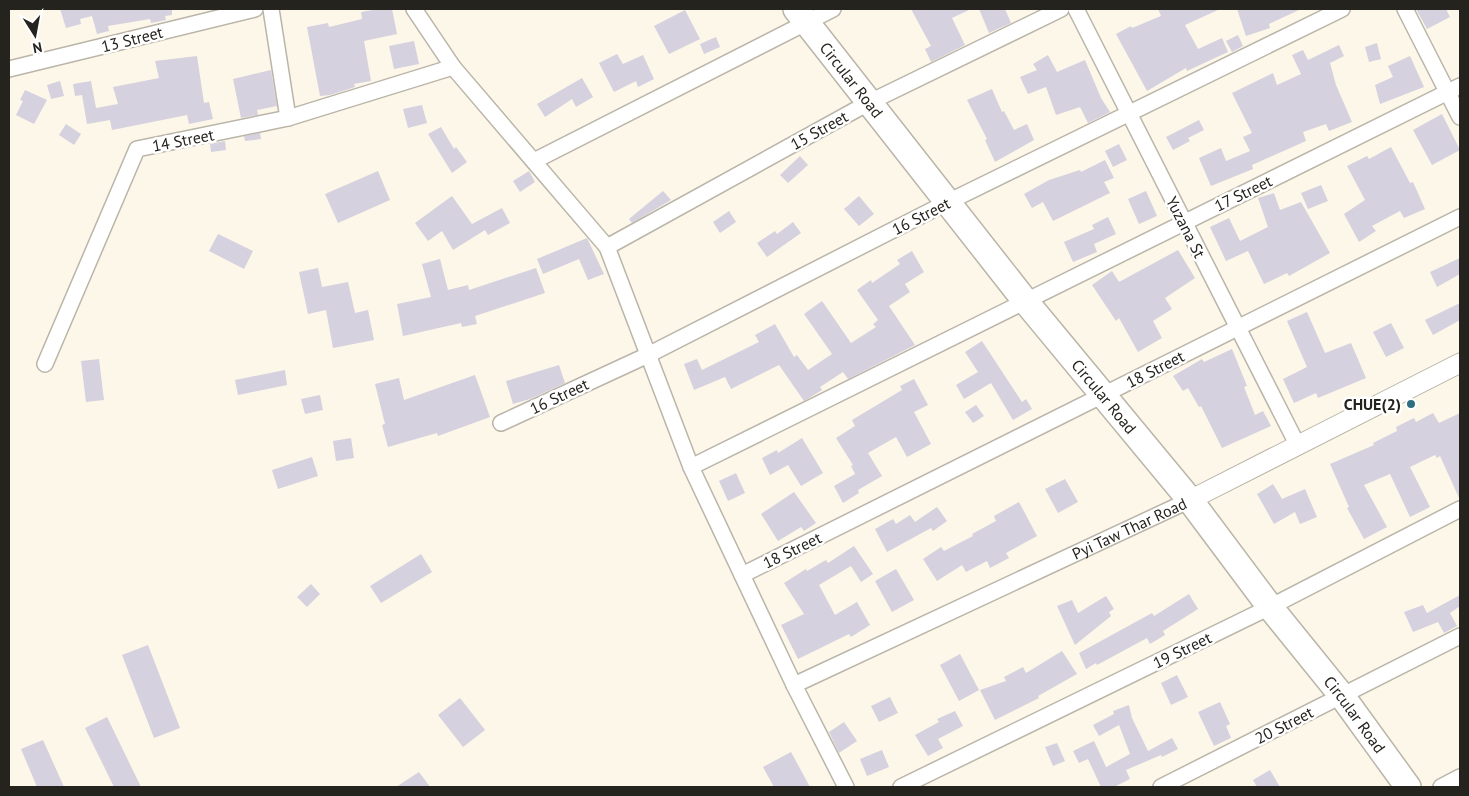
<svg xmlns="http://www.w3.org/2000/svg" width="1469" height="796" font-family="'PT Sans',sans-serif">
<rect width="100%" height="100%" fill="#fcf7e9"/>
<g fill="#d5d1df">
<polygon points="60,9 172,9 172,15 165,16 166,20 151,23 150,19 108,26 109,31 97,34 92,16 80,19 81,24 66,28"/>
<polygon points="379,9 392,9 397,34 364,41 371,81 354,84 355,87 330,95 320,96 307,27 328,23 329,27 362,19 361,12"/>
<polygon points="911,9 971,9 952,18 965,45 931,62 925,49 931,46"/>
<polygon points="979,9 1005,9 1011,23 989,33"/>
<polygon points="1158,9 1220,9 1185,25 1198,49 1222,38 1228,52 1187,71 1186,68 1147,91 1116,34 1131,26 1132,28 1161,16"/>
<polygon points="1237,9 1301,9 1269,24 1270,28 1246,36"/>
<polygon points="1416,9 1446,9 1450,17 1427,29"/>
<polygon points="685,10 700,39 669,54 654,26"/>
<polygon points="1238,35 1243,46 1232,52 1226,41"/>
<polygon points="716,37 720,47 704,54 700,44"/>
<polygon points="414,41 419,64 394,69 389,46"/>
<polygon points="1377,43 1381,59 1369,62 1365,47"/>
<polygon points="1339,45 1344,56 1330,63 1336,85 1352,122 1329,131 1326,124 1303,132 1306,141 1252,165 1253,169 1211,186 1199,158 1221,148 1226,161 1250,151 1243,137 1252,133 1232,93 1273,73 1277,85 1301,74 1292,55 1303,50 1308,60"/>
<polygon points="617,54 623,64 643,55 654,79 638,87 636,81 614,92 599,63"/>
<polygon points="1048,55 1057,72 1085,60 1101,98 1110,112 1088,123 1080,107 1056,115 1046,87 1028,94 1020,77 1037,70 1033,64"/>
<polygon points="197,56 204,103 209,102 213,119 189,124 187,115 112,130 110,120 87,124 82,95 75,96 73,84 91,81 96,108 118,104 113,87 159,78 155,61"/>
<polygon points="1410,56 1424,87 1380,104 1375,85 1393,77 1388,66"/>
<polygon points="271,70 277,106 257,110 258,115 241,118 233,79"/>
<polygon points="582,78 593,97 576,107 572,99 545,117 537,104"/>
<polygon points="60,81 64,96 51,99 47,85"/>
<polygon points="992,89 1002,112 1004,111 1014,130 1027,124 1034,140 995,162 985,140 987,139 967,100"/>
<polygon points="25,90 47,100 34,124 16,115 23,101 20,100"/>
<polygon points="422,105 427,123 408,128 403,109"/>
<polygon points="1442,114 1460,150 1432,165 1413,130"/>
<polygon points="1199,120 1204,130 1188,138 1190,141 1173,150 1166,137"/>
<polygon points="66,124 81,134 74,145 59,135"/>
<polygon points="441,127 454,149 456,147 467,162 452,173 428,134"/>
<polygon points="260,133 261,139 245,141 244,136"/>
<polygon points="225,141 226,150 211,152 210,144"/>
<polygon points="1119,144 1127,160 1113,167 1105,151"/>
<polygon points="1391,147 1410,183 1413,182 1425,209 1404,218 1400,211 1372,226 1376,231 1359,242 1344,214 1365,200 1347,166 1367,156 1369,159"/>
<polygon points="800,156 808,165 788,183 780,175"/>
<polygon points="1105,160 1114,178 1104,182 1110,193 1053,221 1043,202 1032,208 1024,194 1049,180 1080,170 1081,172"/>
<polygon points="378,171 390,200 338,223 325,194"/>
<polygon points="529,171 535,182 520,192 513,181"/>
<polygon points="1321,185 1328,201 1308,209 1301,193"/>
<polygon points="663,191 671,200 632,223 629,219"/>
<polygon points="1146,191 1157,216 1139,224 1128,199"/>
<polygon points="1274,193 1280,210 1301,202 1330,253 1289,276 1287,273 1264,284 1248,251 1226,261 1210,227 1229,218 1240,241 1268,227 1258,198"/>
<polygon points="452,196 472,224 502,208 510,223 488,235 485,230 453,250 442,231 428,241 415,223"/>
<polygon points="859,196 874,214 859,226 844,209"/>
<polygon points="729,211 736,222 720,233 713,222"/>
<polygon points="1108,217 1116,234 1094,244 1097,252 1073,262 1064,242 1094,229 1092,225"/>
<polygon points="793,222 801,233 767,257 757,243 775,231 777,234"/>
<polygon points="218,234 253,251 244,269 209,251"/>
<polygon points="587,238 604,274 588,280 579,259 543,274 537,259"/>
<polygon points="1178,250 1195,278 1165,298 1172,309 1153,321 1162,338 1138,352 1119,318 1116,321 1092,285 1112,271 1119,282"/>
<polygon points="912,251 924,272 905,284 910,292 889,306 915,345 848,379 843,372 820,387 822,390 804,401 779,365 731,389 725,377 694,390 684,364 697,359 702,370 759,342 755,335 775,324 794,357 797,355 808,370 832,354 804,314 822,301 851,343 876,327 873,324 878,320 857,290 871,280 872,283 900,264 897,260"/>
<polygon points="1460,258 1460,274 1437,287 1430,272"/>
<polygon points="440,259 448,290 468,285 469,290 536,268 545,293 475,316 477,324 462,327 461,323 403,336 397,304 431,297 422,264"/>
<polygon points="318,268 322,287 348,282 355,313 368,310 374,340 333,348 326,310 308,314 299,272"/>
<polygon points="1460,303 1460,320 1433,335 1425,320"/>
<polygon points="1307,312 1325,353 1351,343 1366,378 1318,398 1316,393 1294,403 1283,379 1307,367 1287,321"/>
<polygon points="1391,323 1404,348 1386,357 1373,332"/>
<polygon points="982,341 1022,402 1026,399 1032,409 1013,420 991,383 964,399 956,385 978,372 965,352"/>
<polygon points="1232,349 1247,386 1244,387 1255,415 1263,411 1271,426 1222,448 1201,406 1199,407 1188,388 1183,391 1173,376 1202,359 1204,362"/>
<polygon points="99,359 104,400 86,402 81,361"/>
<polygon points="559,365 565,383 530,399 513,404 506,381"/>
<polygon points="285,370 287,385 238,395 235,380"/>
<polygon points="475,375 490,417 438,436 437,433 388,447 382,425 385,424 375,384 399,378 404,400"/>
<polygon points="914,379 928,405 914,412 931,444 907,457 896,437 868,453 882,476 858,490 859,493 843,503 834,486 855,474 851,466 853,465 836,438 855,426 852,420 902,390 900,386"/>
<polygon points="320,395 323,410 305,414 301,399"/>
<polygon points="976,405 984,416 973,423 965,412"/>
<polygon points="1433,413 1439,423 1460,413 1460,500 1440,456 1437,458 1435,455 1410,467 1430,507 1410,517 1390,474 1364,485 1387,527 1364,539 1347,508 1349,507 1330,464 1374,445 1373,443 1397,431 1396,427 1414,418 1416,422"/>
<polygon points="351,438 354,458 336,461 333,441"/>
<polygon points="802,438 823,473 801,486 788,465 770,475 762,458 777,450 778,453"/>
<polygon points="312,457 318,476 278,489 272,470"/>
<polygon points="736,473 745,493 728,501 719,481"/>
<polygon points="1065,479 1078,502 1058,513 1045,489"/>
<polygon points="1273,484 1282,499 1305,489 1317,517 1300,524 1295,512 1274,524 1257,494"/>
<polygon points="794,492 816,523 804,531 801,527 778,541 761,514"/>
<polygon points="1019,502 1037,536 1006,553 1009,558 990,568 987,561 966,572 962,565 937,581 923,559 941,547 944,551 973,536 972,534 996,521 994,516"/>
<polygon points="937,507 947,521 933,531 931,528 887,552 875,529 893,519 896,524 910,515 915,522"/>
<polygon points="854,546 873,574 861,582 851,566 819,585 835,615 857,602 870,625 851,637 849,634 798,659 781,625 804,614 784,583 806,569 807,571 826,560 828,563"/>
<polygon points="421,554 432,572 381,603 370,586"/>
<polygon points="896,569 914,600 892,612 875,581"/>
<polygon points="311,584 320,594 307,607 297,597"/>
<polygon points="1189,594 1198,609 1163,631 1165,635 1150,644 1147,638 1097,665 1096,663 1086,669 1079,653 1152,613 1154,616"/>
<polygon points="1460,595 1460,606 1450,613 1457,626 1444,633 1438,622 1413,632 1404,612 1423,605 1427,613"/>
<polygon points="1106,596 1114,609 1109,612 1111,616 1075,645 1057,606 1072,600 1078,613"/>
<polygon points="148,645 180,728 154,738 122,655"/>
<polygon points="1062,651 1077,674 1038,696 1039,698 995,720 980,690 1006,681 1004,677 1023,667 1026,673"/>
<polygon points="960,654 979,690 959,701 940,665"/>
<polygon points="1177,675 1188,697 1171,705 1161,683"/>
<polygon points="890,697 898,713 879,722 871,706"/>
<polygon points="460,698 485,730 463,747 438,715"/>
<polygon points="1220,702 1230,724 1226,726 1231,738 1214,746 1198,712"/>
<polygon points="1129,705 1132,718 1148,751 1172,738 1178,749 1162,757 1161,755 1126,770 1130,779 1114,787 1101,787 1088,759 1079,763 1073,751 1094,741 1106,767 1130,754 1119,725 1099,736 1093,725 1114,714 1113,711"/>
<polygon points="955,711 963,726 938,739 943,748 928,756 915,735 939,722 937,719"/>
<polygon points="107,717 141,787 114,787 85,728"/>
<polygon points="844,722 857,741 839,753 829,732"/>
<polygon points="43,740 64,787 37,787 21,749"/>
<polygon points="1057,743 1065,761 1053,766 1045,747"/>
<polygon points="882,750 889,767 867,776 860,759"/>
<polygon points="791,752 810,787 774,787 763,767"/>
<polygon points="1270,770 1280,787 1257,787 1253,780"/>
<polygon points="419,772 430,787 396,787"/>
</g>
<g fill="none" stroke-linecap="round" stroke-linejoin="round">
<defs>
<g id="minor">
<polyline points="271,9 288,118"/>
<polyline points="414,9 453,67 607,247 691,467 794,685 846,787"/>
<polyline points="1076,9 1297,444"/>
<polyline points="1405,9 1460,117"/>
<polyline points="9,69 255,9"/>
<polyline points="534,161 833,9"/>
<polyline points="607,247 870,102 1061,9"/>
<polyline points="45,364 137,149 288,118 453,67"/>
<polyline points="501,423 648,355 948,202 1342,9"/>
<polyline points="691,467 1460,86"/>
<polyline points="742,575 1460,217"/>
<path id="s1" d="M794,685L1190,500"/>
<polyline points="901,787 1270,607 1460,509"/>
<polyline points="1161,787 1460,636"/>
<polyline points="1441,787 1460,777"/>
</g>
<polyline id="tertiary" points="1190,500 1460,363"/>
<g id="primary">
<path id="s2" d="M796,9L1026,302L1190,500L1270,607L1342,696L1408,787"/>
</g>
</defs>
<use href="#minor" stroke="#bab5a8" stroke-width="18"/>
<use href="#tertiary" stroke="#bab5a8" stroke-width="21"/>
<use href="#primary" stroke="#bab5a8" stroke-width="28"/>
<use href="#minor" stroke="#fff" stroke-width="15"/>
<use href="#tertiary" stroke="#fff" stroke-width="19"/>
<use href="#primary" stroke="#fff" stroke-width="25"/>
</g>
<circle fill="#2d6e81" stroke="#fff" stroke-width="2" cx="1411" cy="404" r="5"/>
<g text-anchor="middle" stroke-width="5" stroke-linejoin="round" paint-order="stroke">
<g font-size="16" fill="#25231e" stroke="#fff">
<text transform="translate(132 39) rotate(-14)" y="6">13 Street</text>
<text dy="6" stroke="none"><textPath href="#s2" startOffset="90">Circular Road</textPath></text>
<text transform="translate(819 130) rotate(-29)" y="6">15 Street</text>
<text transform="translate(183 140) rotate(-11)" y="6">14 Street</text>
<text transform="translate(1243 193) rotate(-26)" y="6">17 Street</text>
<text transform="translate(921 216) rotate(-27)" y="6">16 Street</text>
<text transform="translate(1186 227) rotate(63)" y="6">Yuzana St</text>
<text transform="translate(1155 369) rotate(-27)" y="6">18 Street</text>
<text transform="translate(559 396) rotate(-25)" y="6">16 Street</text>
<text dy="6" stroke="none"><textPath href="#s2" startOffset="495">Circular Road</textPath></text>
<text dy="6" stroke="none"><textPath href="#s1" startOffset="370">Pyi Taw Thar Road</textPath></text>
<text transform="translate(792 550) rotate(-26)" y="6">18 Street</text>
<text transform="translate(1182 650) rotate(-26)" y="6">19 Street</text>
<text dy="6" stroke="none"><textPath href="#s2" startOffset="900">Circular Road</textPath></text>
<text transform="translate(1284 725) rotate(-27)" y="6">20 Street</text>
</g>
<g font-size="16" font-weight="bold" fill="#25231e" stroke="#fff" text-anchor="end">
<text x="1401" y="410">CHUE(2)</text>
</g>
</g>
<rect width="1469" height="796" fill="none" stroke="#25231e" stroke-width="20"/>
<g transform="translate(35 35) rotate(169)" stroke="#ffffff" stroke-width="4" paint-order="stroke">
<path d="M0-4L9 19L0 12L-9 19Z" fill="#25231e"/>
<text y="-8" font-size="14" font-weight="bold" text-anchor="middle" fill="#25231e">N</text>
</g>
</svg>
